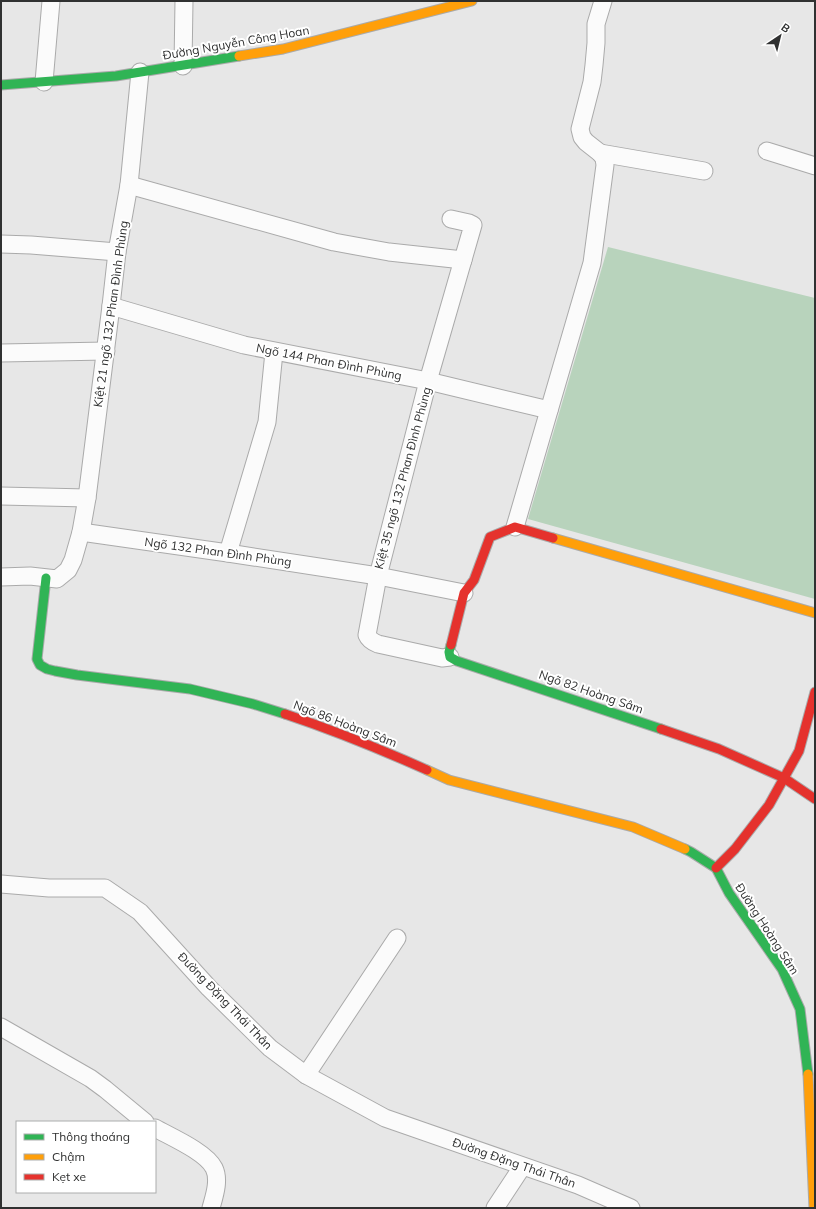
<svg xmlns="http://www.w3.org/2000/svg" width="816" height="1209" font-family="Mulish,sans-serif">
<rect width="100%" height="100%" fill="#e7e7e7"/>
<polygon fill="#b8d3bc" points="608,247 815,298 815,599 528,519"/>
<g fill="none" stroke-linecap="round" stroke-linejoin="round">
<defs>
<g id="street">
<polyline points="183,66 184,1"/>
<polyline points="44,82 51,1"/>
<polyline points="767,151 815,166"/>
<polyline points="600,153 704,171"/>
<polyline points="129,185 334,242 389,252 463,260"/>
<polyline points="1,244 31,245 117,252"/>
<polyline points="111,306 244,345 428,381 549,410"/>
<polyline points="1,353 106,351"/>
<polyline points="1,496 87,498"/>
<polyline points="515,527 592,263 605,165 604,158 600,153 586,142 582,137 580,129 592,82 594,65 596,43 596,24 603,1"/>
<polyline points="81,532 228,553 378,576 464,593"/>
<polyline points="228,553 267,422 274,352"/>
<polyline points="1,577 30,576 57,579 68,570 73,560 81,532 87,498 111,306 117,252 129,185 140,72"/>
<path d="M450,657L442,658L378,644C373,642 369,640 367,635L378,576L428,381L473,225L469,223L451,219"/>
<polyline points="1,884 49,888 105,888 140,912 209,988 270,1048 306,1075 385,1118 578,1185 631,1208"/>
<polyline points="1,1027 90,1078 105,1089 145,1122"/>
<polyline points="306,1075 397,938"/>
<path d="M155,1128C171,1137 206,1152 214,1168C220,1180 214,1197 211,1208"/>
<polyline points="495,1208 522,1167"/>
</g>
<g id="fast">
<polyline points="1,85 116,76 239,56"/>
<polyline points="46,578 37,659 40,665 47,669 55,671 77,675 190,689 253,704 285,714"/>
<polyline points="451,645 449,652 450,657 457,661 661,729"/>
<polyline points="685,849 691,852 716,868 729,893 782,969 800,1009 808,1074"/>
</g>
<g id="slow">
<polyline points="239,56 283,49 472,1"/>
<polyline points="553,538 815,613"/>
<polyline points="427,770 449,780 633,827 685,849"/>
<polyline points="808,1074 814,1208"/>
</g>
<g id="jam">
<polyline points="451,645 464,593 474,580 490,537 515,527 553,538"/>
<path d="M285,714C333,730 380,749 427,770"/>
<polyline points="661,729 719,749 784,778 815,799"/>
<polyline points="716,868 735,849 769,805 799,751 815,692"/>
</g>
</defs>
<use href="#street" stroke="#aaa" stroke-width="19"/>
<use href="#fast" stroke="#aaa" stroke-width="11"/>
<use href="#slow" stroke="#aaa" stroke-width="11"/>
<use href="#jam" stroke="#aaa" stroke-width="11"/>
<use href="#street" stroke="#fbfbfb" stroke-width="17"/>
<use href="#fast" stroke="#30b455" stroke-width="9"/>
<use href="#slow" stroke="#ff9f0a" stroke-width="9"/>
<use href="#jam" stroke="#e5322d" stroke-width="9"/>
</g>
<g text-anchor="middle" stroke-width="4" stroke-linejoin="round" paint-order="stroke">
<g font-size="12" fill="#303131" stroke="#fff">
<text transform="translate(236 43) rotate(-10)" y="4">Đường Nguyễn Công Hoan</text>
<text transform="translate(111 314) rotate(-82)" y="4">Kiệt 21 ngõ 132 Phan Đình Phùng</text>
<text transform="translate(329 362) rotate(11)" y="4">Ngõ 144 Phan Đình Phùng</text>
<text transform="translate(403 478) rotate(-75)" y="4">Kiệt 35 ngõ 132 Phan Đình Phùng</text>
<text transform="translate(218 552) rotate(8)" y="4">Ngõ 132 Phan Đình Phùng</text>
<text transform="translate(591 692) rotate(19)" y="4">Ngõ 82 Hoàng Sâm</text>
<text transform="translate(345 724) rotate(21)" y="4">Ngõ 86 Hoàng Sâm</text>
<text transform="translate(767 929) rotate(57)" y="4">Đường Hoàng Sâm</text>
<text transform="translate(225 1001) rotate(46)" y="4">Đường Đặng Thái Thân</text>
<text transform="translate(514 1163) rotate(19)" y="4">Đường Đặng Thái Thân</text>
</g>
</g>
<rect width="816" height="1209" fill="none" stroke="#303131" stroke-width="4"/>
<rect x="16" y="1121" width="140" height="72" fill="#ffffff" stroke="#acadad"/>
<rect x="24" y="1134" width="20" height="6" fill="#30b455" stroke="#acadad"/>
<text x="52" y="1141" font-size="12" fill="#303131">Thông thoáng</text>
<rect x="24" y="1154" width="20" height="6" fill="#ff9f0a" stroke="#acadad"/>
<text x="52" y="1161" font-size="12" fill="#303131">Chậm</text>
<rect x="24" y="1174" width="20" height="6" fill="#e5322d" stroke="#acadad"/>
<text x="52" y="1181" font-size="12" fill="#303131">Kẹt xe</text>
<g transform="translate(780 36) rotate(35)" stroke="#ffffff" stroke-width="3" paint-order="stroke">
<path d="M0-3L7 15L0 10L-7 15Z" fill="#303131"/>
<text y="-6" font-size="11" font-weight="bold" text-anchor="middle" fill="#303131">B</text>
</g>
</svg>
